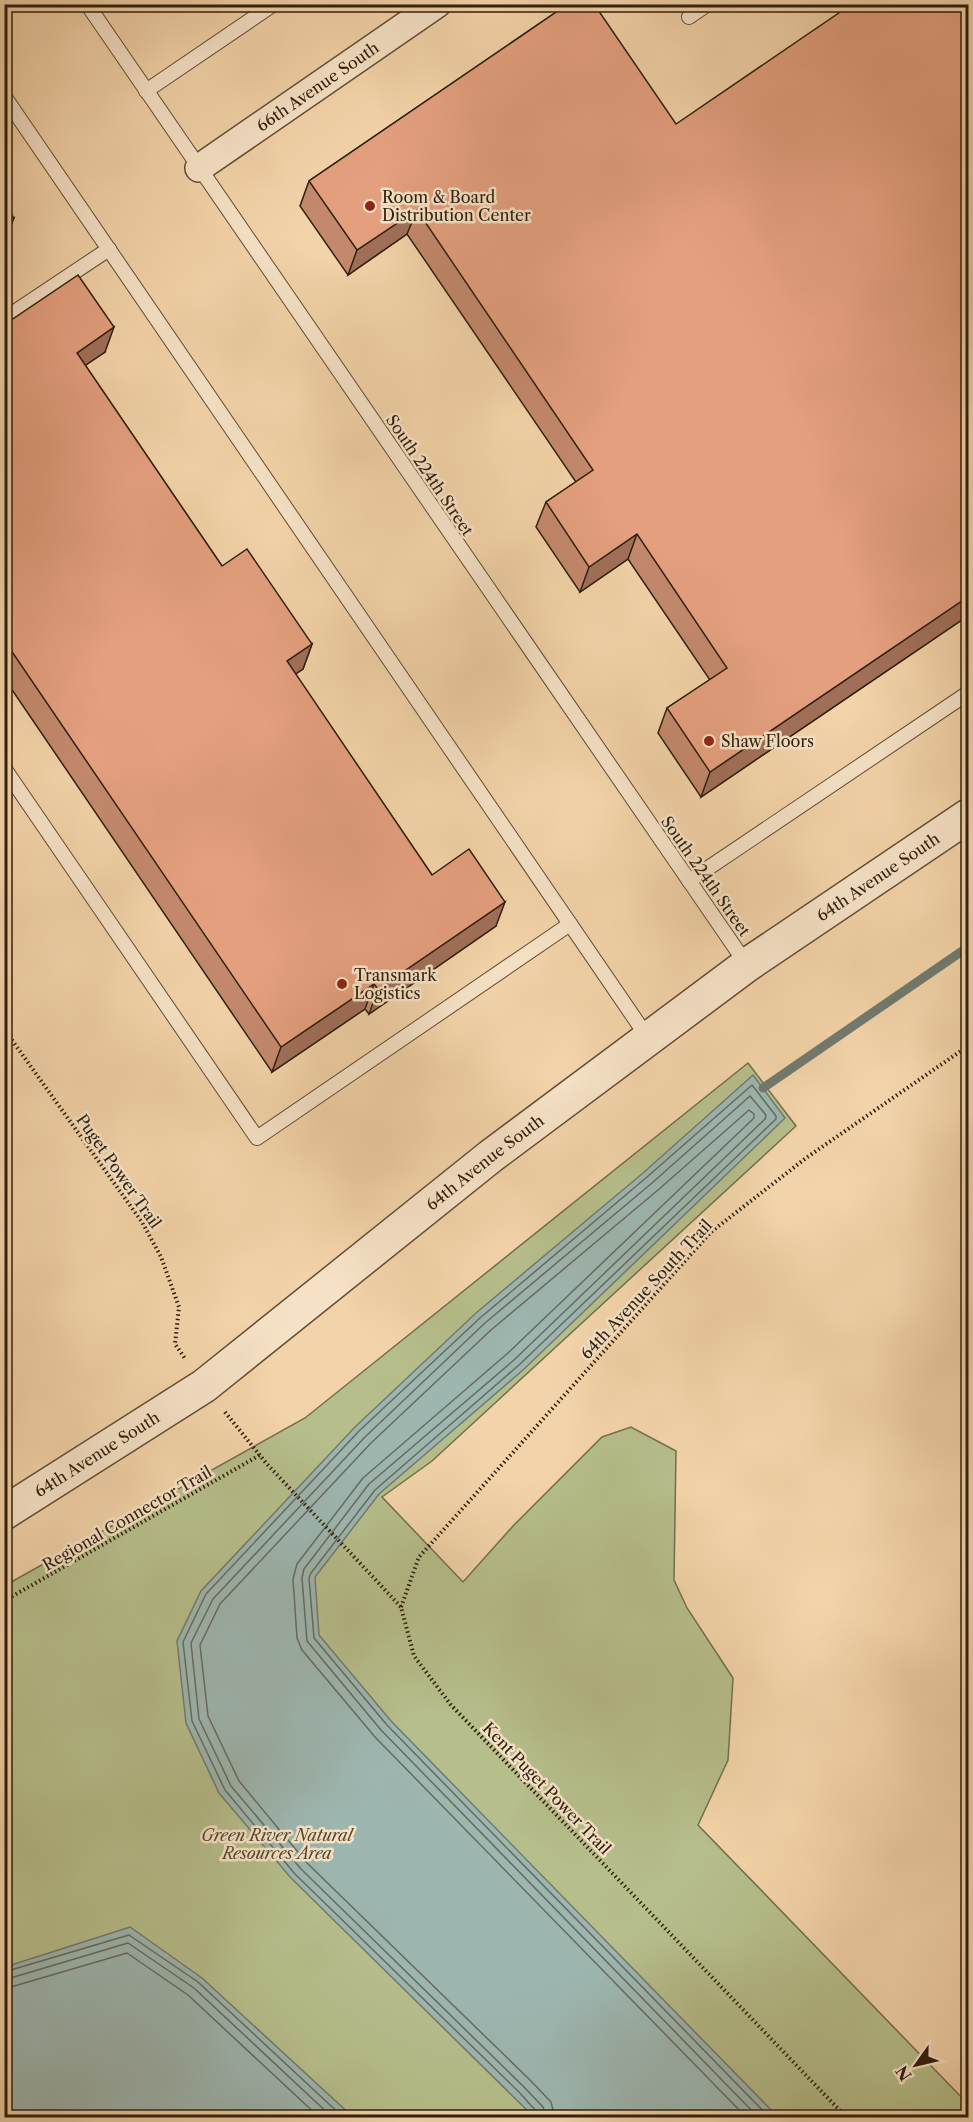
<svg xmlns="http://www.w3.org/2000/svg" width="973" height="2122" font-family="'Libre Caslon Text',serif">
<rect width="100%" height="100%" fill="#f3d3a9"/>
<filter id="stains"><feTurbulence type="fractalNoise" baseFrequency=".00333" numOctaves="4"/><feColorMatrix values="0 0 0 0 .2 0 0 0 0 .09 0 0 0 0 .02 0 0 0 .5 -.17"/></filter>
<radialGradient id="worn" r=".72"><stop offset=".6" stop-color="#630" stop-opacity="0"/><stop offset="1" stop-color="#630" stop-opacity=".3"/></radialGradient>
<polygon fill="#b6be8b" stroke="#726f4c" stroke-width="1.5" points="748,1063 796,1126 432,1461 382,1497 463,1582 514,1525 602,1437 631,1427 676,1451 674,1580 687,1608 733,1678 728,1760 698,1825 968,2104 968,2117 5,2117 4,1586 305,1418"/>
<g fill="#9db6b0" stroke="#717a6f" stroke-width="1.5">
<polygon points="753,1075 785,1118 523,1370 379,1494 315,1577 319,1635 391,1721 778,2117 534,2117 291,1878 219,1793 186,1723 177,1641 201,1591 355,1427 476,1313 643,1173"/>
<polygon points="130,1927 202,1978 353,2117 5,2117 5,1967"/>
</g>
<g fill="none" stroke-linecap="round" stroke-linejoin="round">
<g stroke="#666b5e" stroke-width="1.5">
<polyline points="4,1972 129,1935 198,1982 344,2118"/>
<polyline points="4,1980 128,1943 194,1988 333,2118"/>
<polyline points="4,1989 127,1953 188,1995 320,2118"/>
<polyline points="538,2118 537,2112 519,2092 295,1874 225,1790 192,1721 183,1642 206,1594 359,1431 480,1318 647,1177 752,1085 776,1116 776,1119 519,1365 375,1490 311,1573 309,1578 314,1638 387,1725 770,2118"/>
<polyline points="546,2118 543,2107 524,2087 301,1869 231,1786 199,1719 191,1643 213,1599 365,1437 485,1323 652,1183 750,1096 766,1115 765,1119 514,1360 369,1484 304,1569 302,1578 307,1641 381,1730 759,2118"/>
<polyline points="555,2118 551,2102 531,2081 307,1863 239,1781 208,1716 200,1645 220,1604 371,1443 491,1330 658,1190 749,1110 754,1114 754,1118 508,1353 363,1478 297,1564 293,1579 297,1638 302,1650 375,1737 747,2118"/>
</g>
<polyline stroke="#717a6f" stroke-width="9" points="763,1088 968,947"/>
<defs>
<g id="service">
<polyline points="87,4 747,965"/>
<polyline points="689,17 708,4"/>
<polyline points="146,91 274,4"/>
<polyline points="4,96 648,1038"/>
<polyline points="4,319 109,249"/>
<polyline points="4,768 257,1138 570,924"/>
<polyline points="689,881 968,693"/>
</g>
<g id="minor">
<path id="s1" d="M199,168L437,4"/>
</g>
<g id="tertiary">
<path id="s2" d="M4,1513L204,1386L491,1156L747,965L968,816"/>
</g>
</defs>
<use href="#service" stroke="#604d34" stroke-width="16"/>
<use href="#minor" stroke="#604d34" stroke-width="30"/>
<use href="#tertiary" stroke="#604d34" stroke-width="36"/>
<g stroke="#2f200d" stroke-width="4" stroke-dasharray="1.5 3" stroke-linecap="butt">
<polyline points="4,1029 142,1222 161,1257 179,1307 175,1344 186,1360"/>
<polyline points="225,1412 266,1463 401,1607 414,1656 451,1705 847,2118"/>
<polyline points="4,1601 260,1455"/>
<polyline points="401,1607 419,1557 711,1232 806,1158 968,1046"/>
</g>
<use href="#service" stroke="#f7e2c7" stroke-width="14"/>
<use href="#minor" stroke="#f7e2c7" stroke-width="27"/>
<use href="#tertiary" stroke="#f7e2c7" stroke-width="33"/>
</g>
<g fill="#c4896d" stroke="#2f200d" stroke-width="1.5">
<polygon points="568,4 969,615 701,797 658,733 667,708 710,680 628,559 580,592 536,527 546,502 576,482 407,234 348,275 300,206 309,181"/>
<polygon points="4,325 105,352 85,365 222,566 312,644 303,669 295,674 432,875 496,926 369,1014 365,1009 272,1072 4,678"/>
</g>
<g fill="#a06f59" stroke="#2f200d" stroke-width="1.5">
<polygon points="417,210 407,234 348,275 357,250"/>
<polygon points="14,218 4,243 4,224"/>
<polygon points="114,327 105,352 68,377 77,353"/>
<polygon points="637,534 628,559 580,592 589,567"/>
<polygon points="969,596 969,615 701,797 710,772"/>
<polygon points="312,644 303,669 278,686 287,661"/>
<polygon points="505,902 496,926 369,1014 378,989"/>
<polygon points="374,984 365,1009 272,1072 281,1047"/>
</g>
<g fill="#e49f7f" stroke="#2f200d" stroke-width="1.5">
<polygon points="568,4 594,4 676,124 852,4 969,4 969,596 710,772 667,708 727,668 637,534 589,567 546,502 593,470 417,210 357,250 309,181"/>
<polygon points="4,204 14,218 4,224"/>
<polygon points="78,275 114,327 77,353 222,566 247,549 312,644 287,661 432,875 469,849 505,902 378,989 374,984 281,1047 4,640 4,325"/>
</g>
<g fill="#8f2418" stroke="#f7e2c7" stroke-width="2">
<circle cx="370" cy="206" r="6"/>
<circle cx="709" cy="741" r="6"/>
<circle cx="342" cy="984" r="6"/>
</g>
<g text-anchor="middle" stroke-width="5" stroke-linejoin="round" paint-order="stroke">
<g font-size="16" fill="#2f200d" stroke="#f7e2c7">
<text dy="6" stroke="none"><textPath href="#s1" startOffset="144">66th Avenue South</textPath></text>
<text transform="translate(430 475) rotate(56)" y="6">South 224th Street</text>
<text transform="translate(706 876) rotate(55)" y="6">South 224th Street</text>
<text dy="6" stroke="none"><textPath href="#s2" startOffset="1082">64th Avenue South</textPath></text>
<text dy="6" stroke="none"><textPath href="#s2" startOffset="596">64th Avenue South</textPath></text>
<text transform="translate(119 1171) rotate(55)" y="6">Puget Power Trail</text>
<text transform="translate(646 1289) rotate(-47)" y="6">64th Avenue South Trail</text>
<text dy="6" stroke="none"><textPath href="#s2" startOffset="110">64th Avenue South</textPath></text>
<text transform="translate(127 1518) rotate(-30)" y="6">Regional Connector Trail</text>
<text transform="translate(547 1788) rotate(46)" y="6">Kent Puget Power Trail</text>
</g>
<g font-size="16" fill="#2f200d" stroke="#f7e2c7" text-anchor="start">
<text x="382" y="203">Room &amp; Board<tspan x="382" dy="18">Distribution Center</tspan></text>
<text x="721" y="747">Shaw Floors</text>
<text x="354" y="981">Transmark<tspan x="354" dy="18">Logistics</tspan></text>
</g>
<g font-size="16" font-style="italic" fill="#51482c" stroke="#f7e2c7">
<text x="277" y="1841">Green River Natural<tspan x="277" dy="18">Resources Area</tspan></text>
</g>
</g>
<rect width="973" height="2122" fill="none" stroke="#f3d3a9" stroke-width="24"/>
<rect x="6" y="6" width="961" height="2110" fill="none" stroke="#2f200d" stroke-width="3"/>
<rect x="12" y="12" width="949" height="2098" fill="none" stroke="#2f200d" stroke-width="1.5"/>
<g transform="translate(916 2065) rotate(236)" stroke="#f7e2c7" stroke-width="4.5" paint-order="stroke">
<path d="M0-4.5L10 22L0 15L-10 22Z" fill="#2f200d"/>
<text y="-9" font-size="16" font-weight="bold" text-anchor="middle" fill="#2f200d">N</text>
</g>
<rect width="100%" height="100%" filter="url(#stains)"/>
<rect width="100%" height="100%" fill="url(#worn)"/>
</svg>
